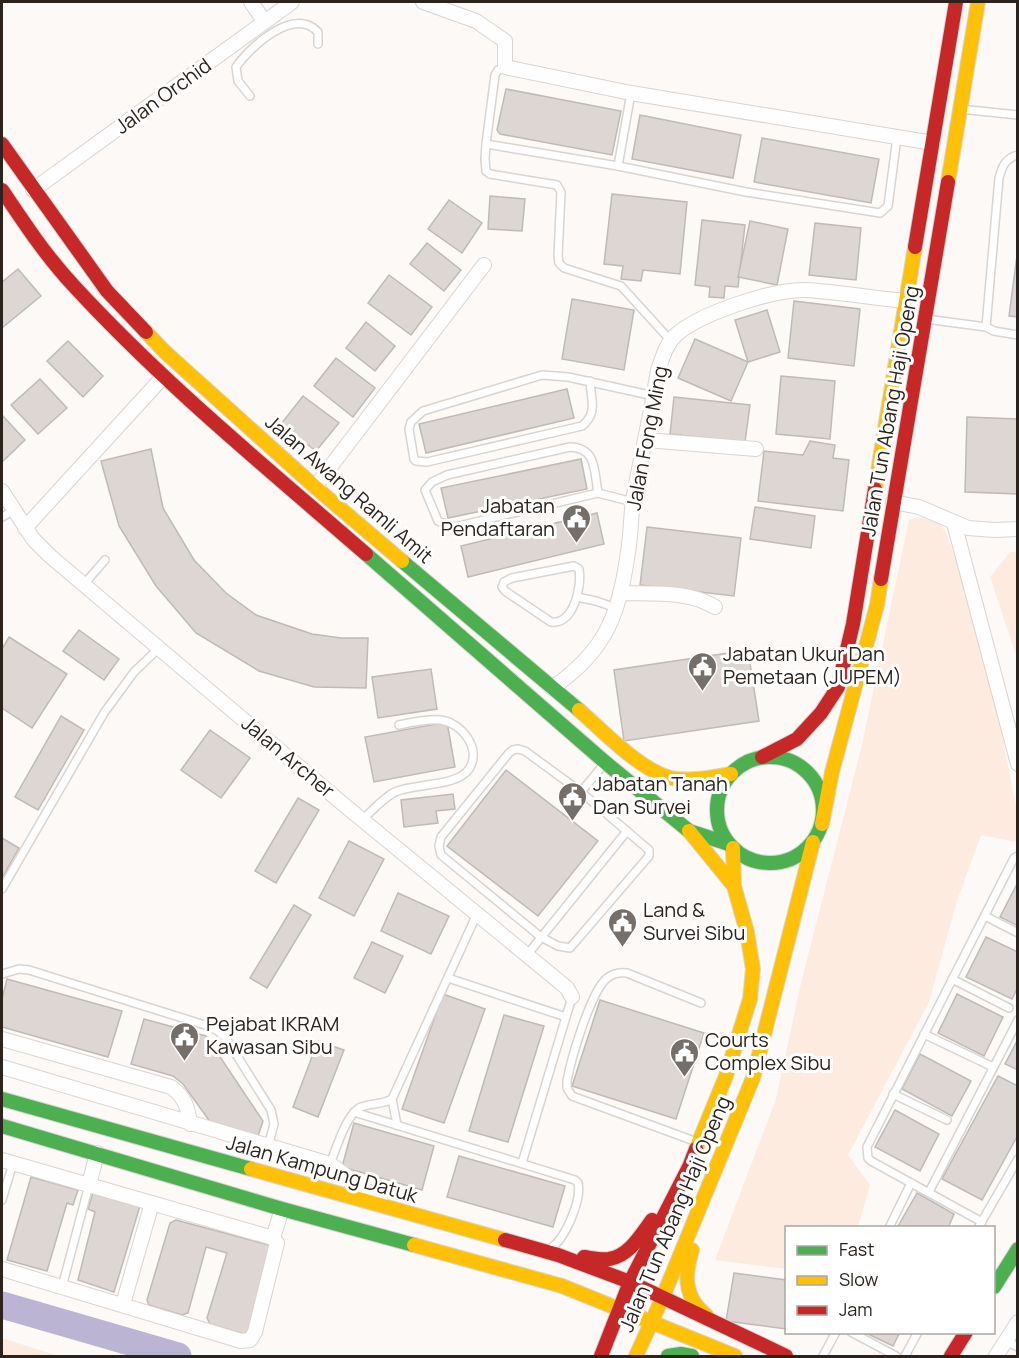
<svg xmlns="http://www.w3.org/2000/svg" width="1019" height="1358" font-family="Manrope,sans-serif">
<rect width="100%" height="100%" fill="#fcf9f7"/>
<g fill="#fdebdf">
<polygon points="917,517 931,520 941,525 947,535 962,576 992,686 1017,811 1017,836 1015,842 981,835 957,901 929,1002 848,1155 870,1185 858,1227 786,1228 786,1269 715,1260 776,1099 801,983 861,749 909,520"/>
<polygon points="1010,552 1017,552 1017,658 990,577"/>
<polygon points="2,1338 58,1356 2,1356"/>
</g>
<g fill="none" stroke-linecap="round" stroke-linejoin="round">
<polyline stroke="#bbb4d3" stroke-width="27" points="2,1305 178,1356"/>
</g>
<g fill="#ddd6d2" stroke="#c0bab7" stroke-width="1.5">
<polygon points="506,89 621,111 612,155 500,134 497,130"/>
<polygon points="640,115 741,135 733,178 632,159"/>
<polygon points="762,138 879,159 871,203 754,182"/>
<polygon points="612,194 687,202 680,274 643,270 641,281 621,279 623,266 604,264"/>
<polygon points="490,196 525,199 522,231 488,229"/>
<polygon points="449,200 482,223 462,253 428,229"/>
<polygon points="702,220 745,225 738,287 725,286 724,298 709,297 710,287 695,285"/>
<polygon points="750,221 788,229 777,285 738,277"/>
<polygon points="815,223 861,228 856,280 809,275"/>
<polygon points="427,243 461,270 444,291 410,264"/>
<polygon points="1018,248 1018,317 1009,316"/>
<polygon points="18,269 41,296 2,328 2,282"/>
<polygon points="389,275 432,307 411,335 368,303"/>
<polygon points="572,299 634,310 624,370 562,359"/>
<polygon points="794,301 860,309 854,366 788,358"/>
<polygon points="767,310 780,352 748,362 735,320"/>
<polygon points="366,322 395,346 375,371 346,348"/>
<polygon points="695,339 748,362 731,401 678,378"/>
<polygon points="68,341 103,376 83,397 47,361"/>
<polygon points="336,358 375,388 353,417 314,386"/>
<polygon points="781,376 835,381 830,439 776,434"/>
<polygon points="40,379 67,408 38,434 11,405"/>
<polygon points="567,389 574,418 426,453 419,424"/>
<polygon points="303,396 339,423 316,451 281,424"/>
<polygon points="674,397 750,405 745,442 670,434"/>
<polygon points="2,415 25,440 2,462"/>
<polygon points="967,417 1018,419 1018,494 965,492"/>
<polygon points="810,441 835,445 833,458 849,460 843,511 758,501 764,451 803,455"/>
<polygon points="151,449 163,508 194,560 226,593 256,615 312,634 341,638 368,638 366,688 314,687 259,671 196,633 156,586 119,526 101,461"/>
<polygon points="581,459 587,489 448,518 441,488"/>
<polygon points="755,507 815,516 811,548 750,539"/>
<polygon points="597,513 604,544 468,577 461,546"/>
<polygon points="647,527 741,538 734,596 640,585"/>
<polygon points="79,630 119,659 104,680 63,651"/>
<polygon points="9,637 67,674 32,728 2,708 2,649"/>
<polygon points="748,650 759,721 624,741 614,670"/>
<polygon points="431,669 437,709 378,718 372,677"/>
<polygon points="61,716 84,730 38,810 15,797"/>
<polygon points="447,722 455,767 374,782 365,737"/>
<polygon points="210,730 250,758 221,798 181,770"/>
<polygon points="506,770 598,841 538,916 447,846"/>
<polygon points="453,794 455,809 436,811 438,823 404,827 401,800"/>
<polygon points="298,798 319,810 276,883 255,871"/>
<polygon points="2,838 19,848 2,878"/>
<polygon points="349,841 384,859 354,916 319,898"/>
<polygon points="1018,882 1018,926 1000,917"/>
<polygon points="398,893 449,916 431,954 381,931"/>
<polygon points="294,905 311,915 267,988 250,978"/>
<polygon points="986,937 1018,952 1018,987 1012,999 966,977"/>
<polygon points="372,942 403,956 385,993 354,978"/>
<polygon points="7,979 122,1011 108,1057 2,1027 2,999"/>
<polygon points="443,994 485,1009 444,1123 402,1109"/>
<polygon points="957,994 1003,1017 984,1056 938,1033"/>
<polygon points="600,1000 704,1033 676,1119 572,1086"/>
<polygon points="504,1015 544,1026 508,1142 469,1131"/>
<polygon points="144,1019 206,1036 263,1121 257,1139 211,1123 183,1084 173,1076 131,1064"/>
<polygon points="1018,1039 1018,1070 1005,1064"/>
<polygon points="318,1041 344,1050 318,1117 293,1107"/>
<polygon points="920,1054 971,1081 952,1116 902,1089"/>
<polygon points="998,1076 1018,1086 1018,1135 982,1200 942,1179"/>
<polygon points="895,1110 939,1134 920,1171 875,1147"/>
<polygon points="354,1123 434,1146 422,1190 342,1167"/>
<polygon points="459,1156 565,1186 553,1227 447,1197"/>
<polygon points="31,1177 78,1190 73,1205 67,1203 47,1271 7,1260"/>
<polygon points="93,1193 140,1206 114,1292 78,1280 95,1212 88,1209"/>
<polygon points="917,1193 954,1214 948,1228 897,1228"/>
<polygon points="176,1220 269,1245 270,1252 248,1332 243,1334 210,1324 207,1318 227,1253 206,1247 188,1313 182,1315 149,1305 147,1300 170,1223"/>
<polygon points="734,1273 786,1280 786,1329 726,1321"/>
<polygon points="864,1332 900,1332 893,1346"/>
</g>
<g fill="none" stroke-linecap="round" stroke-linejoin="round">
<defs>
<g id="lane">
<polyline points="505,67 498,70 495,75 486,144 618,166 746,192 880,213 888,206 897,137"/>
<path d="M250,96L238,81L236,67C250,47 294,6 318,32V44"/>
<polyline points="960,109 1018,115"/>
<polyline points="486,144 485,159 486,171 490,174 557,185 561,192 558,256 559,263 564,268 621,286 671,341"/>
<polyline points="618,166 631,93"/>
<polyline points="926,319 986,327 994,331 1018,335"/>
<path d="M986,327L999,178C1002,167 1005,158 1018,155"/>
<path d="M590,381C591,400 598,413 582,426L427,462L416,461L414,459L409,429L411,422L423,411L542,375L568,377L654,396"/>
<path d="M598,493C594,471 597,448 570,447L447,475L432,482L425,490L438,521L454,527L598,493L633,502"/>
<polyline points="2,517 13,511"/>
<path d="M574,566L579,569C582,586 574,625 551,622L505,591L502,587L504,582L512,578Z"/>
<polyline points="85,583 105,560"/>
<polyline points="577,597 596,601 616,608"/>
<polygon points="518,749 525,751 581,792 649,850 649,856 570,948 558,946 541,937 441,855 439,846 441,837 509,753 513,750"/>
<polyline points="581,792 604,764"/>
<path d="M363,819C373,810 383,798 395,792C415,783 457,787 469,769C482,749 462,723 441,720C428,719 413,722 399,725"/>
<polyline points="2,889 104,713 134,672 158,649"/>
<polyline points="985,916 1018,933"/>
<polyline points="527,955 627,831"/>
<polyline points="2,974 19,969 29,970 208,1026 218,1031 227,1040 271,1110 274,1124 268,1146"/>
<polyline points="448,978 566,1017"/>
<polyline points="952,979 1009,1008"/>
<polyline points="924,1034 993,1067"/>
<polyline points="893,1094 947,1120"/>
<polyline points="392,1099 397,1125"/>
<path d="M354,1112L575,1180L578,1183C582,1200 565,1239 551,1248"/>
<path d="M697,1142L572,1096L567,1088V1081C571,1059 590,994 606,979C613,973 619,972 627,973L701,1003"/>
<polyline points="522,1163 572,997"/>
<path d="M330,1164C336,1149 346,1116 359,1108C369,1103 382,1105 392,1099L477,914"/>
<polyline points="929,1192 1018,1020"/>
<polyline points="2,1200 13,1163"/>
<polyline points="982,1222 871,1161 868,1158 867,1147 1014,858 1018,856"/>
<polyline points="889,1228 911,1183"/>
<polyline points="978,1228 1018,1159"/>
<polyline points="62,1287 89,1185"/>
<polyline points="851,1332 896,1356"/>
<polyline points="1006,1341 1018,1347"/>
<polyline points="823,1356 836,1332"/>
<polyline points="905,1356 918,1332"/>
</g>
<g id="street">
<polyline points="251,2 264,21"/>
<polyline points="423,2 476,21 505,41 505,67 631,93 933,143"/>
<polyline points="33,190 292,2"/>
<polyline points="646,440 756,449"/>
<polyline points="315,487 484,265"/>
<polyline points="2,491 33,539 50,556 343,804 567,988 572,997"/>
<polyline points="893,502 919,507 968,528 995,530 1018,529"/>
<polyline points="954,523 1018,764"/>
<polyline points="25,528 163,377"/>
<path d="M620,593C651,594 688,590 715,607"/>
<path d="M552,688C609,649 620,611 629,545C631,530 631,515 633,500C641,457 651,414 658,370C663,357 666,343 677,334C701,313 774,289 806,290C839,292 873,298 906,301"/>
<path d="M2,1039L171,1087C185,1097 188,1108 190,1124"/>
<polyline points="2,1067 330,1164 381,1201"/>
<polyline points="2,1160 273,1238 277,1243 255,1332 250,1340 241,1341 2,1269"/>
<polyline points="89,1185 97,1153"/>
<polyline points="273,1238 282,1209"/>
<polyline points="123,1304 152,1203"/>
<polyline points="996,1356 1018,1322"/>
</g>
<g id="fast">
<polyline points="366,554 606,763 689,831 729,844"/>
<polyline points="402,561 579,710"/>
<circle cx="770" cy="810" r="53"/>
<polyline points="2,1099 251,1169"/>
<polyline points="2,1126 282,1209 414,1245"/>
<polyline points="994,1287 1018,1249"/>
<polyline points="668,1356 681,1354 692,1356"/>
</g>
<g id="slow">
<polyline points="948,182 978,2"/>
<polyline points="146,332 165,352 315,487 402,561"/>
<polyline points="875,489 915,247"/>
<path d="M579,710C603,731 641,771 671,778C691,782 712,777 731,774"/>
<polyline points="822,824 832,772 877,605 881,579"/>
<polyline points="689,831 734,886"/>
<polyline points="696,1149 726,1076 750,999 753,969 747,932 734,886 733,848"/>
<polyline points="251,1169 505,1240"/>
<polyline points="414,1245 562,1286 735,1356"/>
<path d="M692,1250C684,1275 684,1298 706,1315"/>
<polyline points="636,1356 662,1299 753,1078 813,842"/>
</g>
<g id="jam">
<polyline points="2,144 107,291 146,332"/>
<path d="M2,190C24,223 46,256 73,285C163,383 266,467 366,554"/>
<polyline points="915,247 956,2"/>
<polyline points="881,579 948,182"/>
<polyline points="762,757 797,739 821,713 838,687 853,624 875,489"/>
<polyline points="505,1240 558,1255 630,1282 786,1356"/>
<path d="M584,1257C592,1258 601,1260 609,1259C629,1256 641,1235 652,1220"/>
<polyline points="601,1356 630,1282 689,1167 696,1149"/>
<polyline points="951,1356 966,1332"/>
</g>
</defs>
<use href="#lane" stroke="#d9d4d0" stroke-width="10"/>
<use href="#street" stroke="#d9d4d0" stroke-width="16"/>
<use href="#fast" stroke="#d9d4d0" stroke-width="16"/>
<use href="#slow" stroke="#d9d4d0" stroke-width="16"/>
<use href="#jam" stroke="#d9d4d0" stroke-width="16"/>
<use href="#lane" stroke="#fffefe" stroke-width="7"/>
<use href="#street" stroke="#fffefe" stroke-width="14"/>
<use href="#fast" stroke="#4caf50" stroke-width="14"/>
<use href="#slow" stroke="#ffc107" stroke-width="14"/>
<use href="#jam" stroke="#c62828" stroke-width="14"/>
</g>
<defs>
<symbol id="civic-pin" viewBox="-11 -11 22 30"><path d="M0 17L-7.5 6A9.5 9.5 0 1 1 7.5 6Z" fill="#756e69" stroke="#fff"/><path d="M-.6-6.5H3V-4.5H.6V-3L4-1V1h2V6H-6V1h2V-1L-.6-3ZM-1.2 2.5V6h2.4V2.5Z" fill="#fff"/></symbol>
</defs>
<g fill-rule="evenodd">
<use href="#civic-pin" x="560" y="502" width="33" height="45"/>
<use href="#civic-pin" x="686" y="650" width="33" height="45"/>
<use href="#civic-pin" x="556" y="780" width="33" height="45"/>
<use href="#civic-pin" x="606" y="906" width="33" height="45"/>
<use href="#civic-pin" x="168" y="1020" width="33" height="45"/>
<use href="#civic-pin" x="668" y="1036" width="33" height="45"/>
</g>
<g text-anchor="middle" stroke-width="6" stroke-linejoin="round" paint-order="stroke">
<g font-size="20" fill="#2c231d" stroke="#fff">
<text transform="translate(163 96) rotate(-36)" y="7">Jalan Orchid</text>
<text transform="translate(890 411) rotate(-80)" y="7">Jalan Tun Abang Haji Openg</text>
<text transform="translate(647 438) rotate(-79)" y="7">Jalan Fong Ming</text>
<text transform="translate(349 489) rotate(41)" y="7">Jalan Awang Ramli Amit</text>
<text transform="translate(288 757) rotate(40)" y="7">Jalan Archer</text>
<text transform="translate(322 1169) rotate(16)" y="7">Jalan Kampung Datuk</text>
<text transform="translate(675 1214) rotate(-67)" y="7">Jalan Tun Abang Haji Openg</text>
</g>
<g font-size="20" fill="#2c231d" stroke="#fff" text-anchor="start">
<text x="555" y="513" text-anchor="end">Jabatan<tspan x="555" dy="23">Pendaftaran</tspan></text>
<text x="723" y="661">Jabatan Ukur Dan<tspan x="723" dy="23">Pemetaan (JUPEM)</tspan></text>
<text x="593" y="791">Jabatan Tanah<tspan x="593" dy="23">Dan Survei</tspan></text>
<text x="643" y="917">Land &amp;<tspan x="643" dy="23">Survei Sibu</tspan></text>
<text x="206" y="1031">Pejabat IKRAM<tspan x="206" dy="23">Kawasan Sibu</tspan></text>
<text x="705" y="1047">Courts<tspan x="705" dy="23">Complex Sibu</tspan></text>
</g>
</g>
<rect width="1019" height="1358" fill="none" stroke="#2c231d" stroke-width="6"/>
<rect x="785" y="1226" width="210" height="108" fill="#ffffff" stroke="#aba7a5" stroke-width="1.5"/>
<rect x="797" y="1246" width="30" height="9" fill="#4caf50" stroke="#aba7a5" stroke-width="1.5"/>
<text x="839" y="1256" font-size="18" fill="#2c231d">Fast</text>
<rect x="797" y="1276" width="30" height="9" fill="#ffc107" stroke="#aba7a5" stroke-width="1.5"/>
<text x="839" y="1286" font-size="18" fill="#2c231d">Slow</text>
<rect x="797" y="1306" width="30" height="9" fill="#c62828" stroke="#aba7a5" stroke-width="1.5"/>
<text x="839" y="1316" font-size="18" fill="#2c231d">Jam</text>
</svg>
